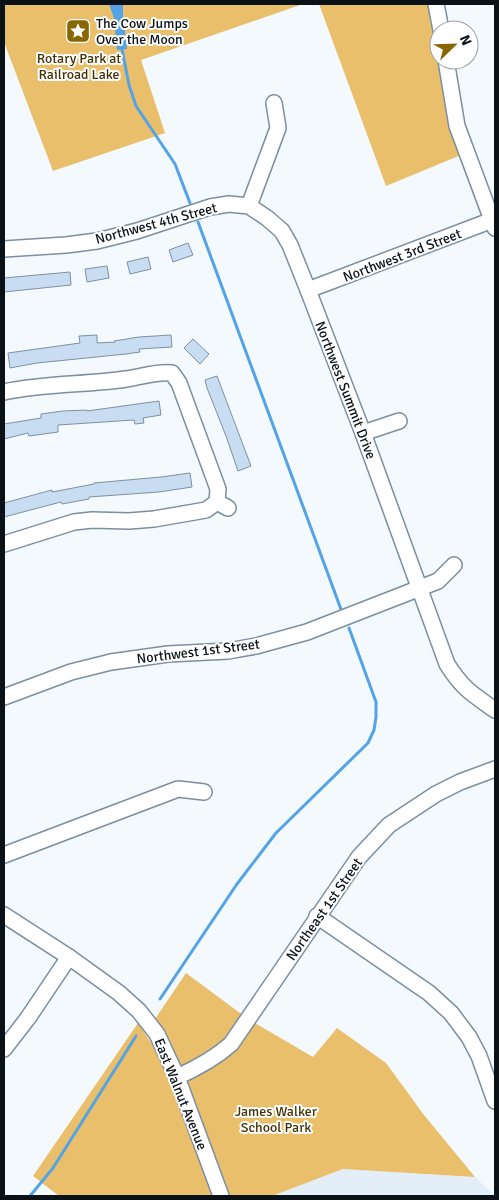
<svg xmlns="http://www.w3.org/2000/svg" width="499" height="1200" font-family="Signika,sans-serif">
<rect width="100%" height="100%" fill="#f4f9fd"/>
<polygon fill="#e4eef8" points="343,1169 475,1177 495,1196 272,1196"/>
<g fill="#e9bf6b">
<polygon points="4,4 303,4 141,60 165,133 53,171 4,42"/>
<polygon points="319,4 429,4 451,127 461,155 386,186"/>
<polygon points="186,973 248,1019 313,1057 337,1028 386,1063 424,1115 475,1177 343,1169 272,1196 228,1196 178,1059 163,1030 155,1019"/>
<polygon points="138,1023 161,1058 190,1126 215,1196 59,1196 33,1176"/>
</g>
<polygon fill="#53a3e6" points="109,4 123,4 123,16 127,49 117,50 114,18"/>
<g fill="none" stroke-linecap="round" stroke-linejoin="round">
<g stroke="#53a3e6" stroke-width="3">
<polyline points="122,49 129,85 136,106 175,164 190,203"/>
<polyline points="198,222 342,612"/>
<polyline points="160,999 237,884 276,833 368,743 374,730 376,717 376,702 349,628"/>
<polyline points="30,1196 53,1168 136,1036"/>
</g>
</g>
<g fill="#c8ddf1" stroke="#7d90a3">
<polygon points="188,243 193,255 173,262 169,250"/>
<polygon points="148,257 151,269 130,274 127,262"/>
<polygon points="107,266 109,278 87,282 85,269"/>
<polygon points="70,272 71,285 4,292 4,278"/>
<polygon points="97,335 97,343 115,342 114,341 139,337 171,335 172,347 139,349 140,352 126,354 37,363 10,368 8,353 80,343 79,336"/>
<polygon points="193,339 209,354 200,364 184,348"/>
<polygon points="217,376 251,466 238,471 226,436 207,388 205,380"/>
<polygon points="159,401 161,415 143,418 144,423 135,424 134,420 58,425 58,432 29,436 28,433 4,439 4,424 41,418 41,414 63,411 87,410 87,411"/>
<polygon points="190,473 192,487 159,492 89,497 89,499 62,504 61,502 4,517 4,503 52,490 52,492 94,484 94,483 161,477"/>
</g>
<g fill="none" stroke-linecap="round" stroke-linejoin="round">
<defs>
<g id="minor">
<polyline points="436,4 441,30"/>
<polyline points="446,60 457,126 495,228"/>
<polyline points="249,206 278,128 274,103"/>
<path d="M4,249L66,245L97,241L137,231L210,207L229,204L249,206L267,218L282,231L290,245L308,290L363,433L447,664C462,688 472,694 495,710"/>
<polyline points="308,290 495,219"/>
<path d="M4,392C44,383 86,385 126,379C142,377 156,371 172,373L179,383L218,489L217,502L228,508"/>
<polyline points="363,433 399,421"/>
<polyline points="4,544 74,522 92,520 129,521 154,519 206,510 217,502"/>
<polyline points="4,697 71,672 111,662 168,654 228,651 256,646 307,632 438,581 454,565"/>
<polyline points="4,855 178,789 204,792"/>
<polyline points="4,915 69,957 119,993 139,1011 157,1034 177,1077 221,1196"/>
<polyline points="317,916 429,993 451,1013 469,1037 479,1056 495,1101"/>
<polyline points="4,1049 28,1018 69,957"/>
<path d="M177,1077C197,1068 214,1059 231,1044L359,857L389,825L436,794L460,782L495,769"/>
</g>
</defs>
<use href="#minor" stroke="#7b8fa1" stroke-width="18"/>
<use href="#minor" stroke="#fff" stroke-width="15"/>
</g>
<defs>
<symbol id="sight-square" viewBox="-11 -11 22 22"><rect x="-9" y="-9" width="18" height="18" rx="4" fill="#8a6504" stroke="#fff"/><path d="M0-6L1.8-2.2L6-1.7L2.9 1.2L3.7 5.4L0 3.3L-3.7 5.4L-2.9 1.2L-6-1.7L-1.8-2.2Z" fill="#fff"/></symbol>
</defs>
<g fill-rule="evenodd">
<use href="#sight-square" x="64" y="17" width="28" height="28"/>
</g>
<g text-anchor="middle" stroke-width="4" stroke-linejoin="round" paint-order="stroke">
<g font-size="14" fill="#0a1218" stroke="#fff" text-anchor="start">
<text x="96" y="28">The Cow Jumps<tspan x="96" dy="16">Over the Moon</tspan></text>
</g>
<g font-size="14" fill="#443105" stroke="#fff">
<text x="79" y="63">Rotary Park at<tspan x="79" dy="16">Railroad Lake</tspan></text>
<text x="276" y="1116">James Walker<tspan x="276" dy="16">School Park</tspan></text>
</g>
<g font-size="14" fill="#0a1218" stroke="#fff">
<text transform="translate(156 223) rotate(-15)" y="5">Northwest 4th Street</text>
<text transform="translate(402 255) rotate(-21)" y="5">Northwest 3rd Street</text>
<text transform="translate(346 390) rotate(69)" y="5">Northwest Summit Drive</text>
<text transform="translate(198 651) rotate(-7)" y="5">Northwest 1st Street</text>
<text transform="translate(324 909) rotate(-55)" y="5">Northeast 1st Street</text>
<text transform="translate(181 1094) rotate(68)" y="5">East Walnut Avenue</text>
</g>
</g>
<rect width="499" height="1200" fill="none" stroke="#0a1218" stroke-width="10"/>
<g transform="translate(454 45) rotate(67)"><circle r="24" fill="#ffffff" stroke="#9da0a3"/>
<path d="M0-4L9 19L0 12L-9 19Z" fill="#8a6504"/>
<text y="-8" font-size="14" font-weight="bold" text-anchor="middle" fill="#0a1218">N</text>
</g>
</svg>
